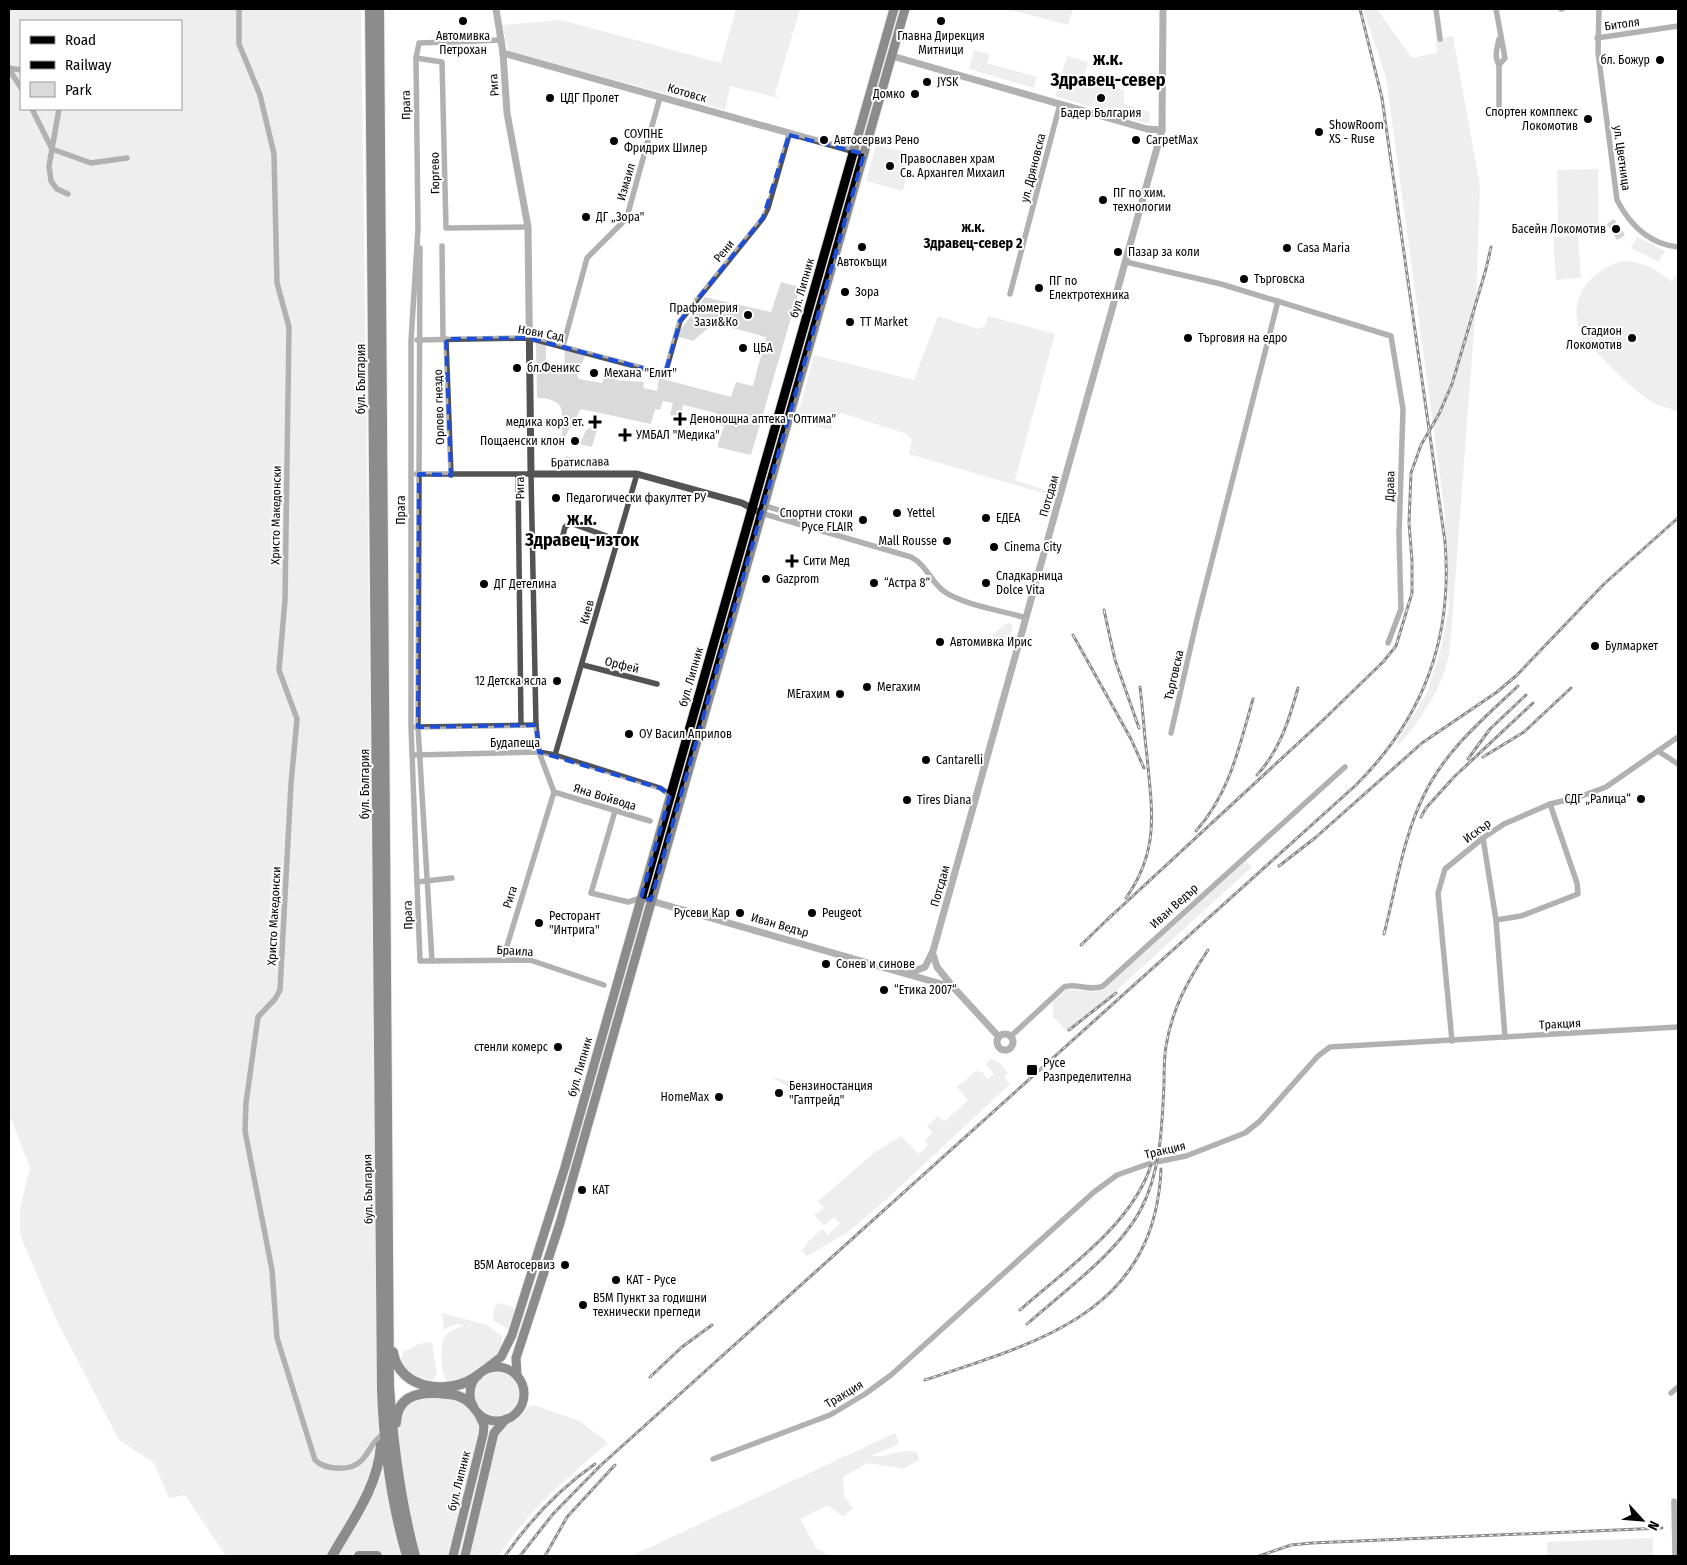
<svg xmlns="http://www.w3.org/2000/svg" width="1687" height="1565" font-family="'Fira Sans Condensed',sans-serif">
<rect width="100%" height="100%" fill="#fff"/>
<g fill="#dadada" fill-rule="evenodd">
<path d="M9,9H361L380,1442L372,1478L329,1556H226L185,1495L169,1498L154,1463L119,1440L56,1319L20,1235V1208L30,1168L9,1113ZM21,21H181V109H21Z"/>
<polygon points="736,9 800,9 775,94 779,98 730,86 725,110 509,51 502,25 561,20 721,63"/>
<polygon points="1007,9 1073,9 1068,25"/>
<path d="M1363,9H1377L1412,58L1437,53L1436,40L1453,36L1480,186L1476,304L1450,649C1444,686 1423,717 1399,745L1397,742L1427,693L1441,649L1449,607L1444,506L1386,77Z"/>
<polygon points="974,50 990,54 987,63 1037,77 1034,88 969,69"/>
<polygon points="1067,56 1088,62 1084,79 1087,81 1124,90 1124,104 1150,112 1149,124 1055,96"/>
<polygon points="876,145 910,153 903,177 906,178 903,191 866,181"/>
<polygon points="1598,169 1599,232 1558,233 1557,170"/>
<polygon points="1578,235 1581,278 1556,280 1553,237"/>
<polygon points="1637,237 1665,251 1659,262 1631,248"/>
<path d="M1622,261C1642,261 1656,269 1671,281L1678,274V411C1668,408 1659,406 1650,401C1634,391 1587,346 1580,330C1567,296 1592,270 1622,261Z"/>
<path d="M781,282L800,287L751,455L717,447L724,426L713,424L716,413L683,405L680,417L670,415L673,403L663,401L660,410L655,409L651,424L581,409L565,437L562,436C562,411 567,399 537,398L536,343L546,344V365L564,366L565,349L585,356L577,375L579,379L602,383L606,372L614,375L615,380L644,382L643,388L657,391L659,378L731,397L736,382L753,386L766,337L714,323L693,341L676,336L705,297L771,312Z"/>
<polygon points="938,316 978,329 985,326 988,316 1055,334 1015,480 1048,491 1050,487 1053,493 1051,498 1045,497 1046,494 909,454 912,440 907,434 841,413 835,418 831,430 796,421 814,355 914,380"/>
<polygon points="591,427 597,429 592,447 580,444 586,430"/>
<polygon points="566,456 600,466 565,469"/>
<polygon points="1010,623 1013,626 1007,646 1005,647 995,644 993,635 1005,624"/>
<polygon points="1246,861 1252,867 1117,990 1066,1030 1053,1017 1053,1002 1067,989 1095,992 1105,988"/>
<polygon points="991,1059 999,1062 1008,1073 1004,1077 1010,1084 888,1198 848,1232 807,1256 802,1251 808,1242 822,1229 828,1235 840,1223 834,1217 824,1226 814,1215 824,1208 818,1201 874,1153 901,1136 919,1154 928,1146 925,1140 933,1133 927,1126 938,1116 944,1122 968,1100 957,1087 976,1071 982,1072 988,1079 994,1074 986,1064"/>
<polygon points="770,1076 790,1082 793,1087 787,1086"/>
<polygon points="500,1303 514,1307 515,1314 511,1331 493,1320 494,1307"/>
<path d="M442,1313L487,1325L502,1336C503,1353 482,1373 467,1379C462,1382 453,1381 448,1382C440,1374 439,1343 446,1335C450,1330 459,1328 464,1325L458,1324L444,1329Z"/>
<polygon points="432,1342 437,1375 432,1380 414,1376 400,1364 403,1352 418,1344"/>
<circle cx="498" cy="1394" r="23"/>
<polygon points="423,1396 465,1400 477,1418 480,1427 450,1556 420,1556 406,1498 398,1424 406,1403"/>
<path d="M534,1405L580,1421L608,1443C569,1476 526,1512 499,1556H469L499,1435C506,1422 521,1419 529,1406Z"/>
<polygon points="486,1422 496,1424 463,1556 457,1556"/>
<path d="M895,1433L899,1444L871,1456C888,1458 901,1448 917,1452L919,1460L903,1469L868,1463L843,1477L844,1496L853,1508L843,1517L828,1505L800,1519L816,1548L831,1556H631Z"/>
<polygon points="384,1459 404,1556 386,1556 376,1553 337,1556"/>
<polygon points="1653,1538 1653,1556 1547,1556 1547,1542"/>
</g>
<polygon fill="#a1a1a1" points="1614,219 1625,235 1617,240 1607,224"/>
<g fill="none" stroke-linecap="round" stroke-linejoin="round">
<defs>
<g id="primary">
<circle cx="497" cy="1394" r="27"/>
<polyline points="483,1371 501,1357 512,1335 565,1167 894,9"/>
<polyline points="517,1376 516,1358 560,1223 905,9"/>
<polyline points="453,1556 483,1435 484,1425 478,1413"/>
<polyline points="465,1556 494,1433 506,1419"/>
</g>
<g id="trunk">
<path d="M370,9L382,1390C384,1446 391,1502 407,1556"/>
<path d="M379,9L389,1386C393,1444 400,1500 415,1556"/>
<path d="M393,1352C399,1391 452,1396 478,1375"/>
<path d="M396,1423C397,1398 415,1392 437,1393C452,1394 462,1394 473,1406"/>
<path d="M332,1556C352,1521 378,1487 381,1445"/>
<polyline points="359,1556 377,1556"/>
</g>
</defs>
<use href="#primary" stroke="#dbdbdb" stroke-width="11"/>
<use href="#trunk" stroke="#dbdbdb" stroke-width="12"/>
<g stroke="#535353" stroke-width="5.5">
<path d="M239,9V44L260,95L274,154L277,283L289,327L285,600L279,670L297,719L291,784L280,990L275,999L258,1017L246,1103L245,1131L272,1270L277,1338L315,1460C325,1470 351,1472 362,1460C370,1451 370,1445 381,1436"/>
<polyline points="1436,9 1440,39"/>
<polyline points="1496,9 1505,58 1499,65 1499,107"/>
<polyline points="1561,9 1562,9"/>
<path d="M1599,9L1598,52L1617,200C1630,225 1649,244 1678,247"/>
<polyline points="1597,38 1678,26"/>
<path d="M1499,39C1497,48 1494,57 1499,65"/>
<polyline points="502,40 419,43 416,58 418,229 411,341 411,727 420,961 530,960 604,985"/>
<polyline points="416,58 442,62 446,228 528,227"/>
<polyline points="9,68 21,70"/>
<polyline points="9,69 21,88"/>
<polyline points="32,109 52,149 49,166 51,181 57,189 68,194"/>
<polyline points="59,109 52,149 91,163 127,158"/>
<polyline points="442,246 443,339"/>
<polyline points="420,248 418,727 432,961"/>
<polyline points="1126,262 1221,284 1391,336 1403,409 1399,535 1401,609 1388,643"/>
<polyline points="1010,294 1060,104"/>
<polyline points="446,339 451,475"/>
<polyline points="417,340 529,338 665,374 680,321 763,218 768,208 789,135"/>
<polyline points="563,346 587,258 623,222 628,213 660,97"/>
<polyline points="416,474 531,474 536,725 539,752 554,792 503,959"/>
<polyline points="518,475 521,725"/>
<polyline points="763,505 788,513 800,524"/>
<path d="M761,513L911,557C927,565 931,583 945,592C964,605 1004,611 1026,618"/>
<polyline points="562,539 565,527 570,523 618,540"/>
<polyline points="583,665 657,684"/>
<polyline points="416,727 536,725"/>
<polyline points="1171,733 1197,619 1278,301"/>
<polyline points="1658,751 1678,764"/>
<polyline points="415,755 539,752 555,755 660,788 670,795"/>
<polyline points="555,755 637,474"/>
<polyline points="554,792 650,821"/>
<polyline points="615,811 591,893 628,902 641,898"/>
<polyline points="1483,838 1496,920 1505,1037"/>
<polyline points="417,882 452,878"/>
<polyline points="1496,920 1521,916 1578,894 1577,883 1550,804"/>
<path d="M1010,1037L1064,987C1075,982 1089,992 1103,986L1345,767"/>
<polyline points="1452,1041 1438,893 1445,869 1483,838 1504,824 1550,804 1579,797 1606,787 1678,737"/>
<polyline points="1671,1393 1678,1387"/>
<polyline points="713,1459 830,1415 865,1394 891,1375 1094,1192 1117,1175 1151,1163 1186,1156 1245,1133 1260,1121 1318,1056 1330,1047 1678,1027"/>
<polyline points="1674,1501 1675,1556"/>
</g>
<g stroke="#535353" stroke-width="7">
<polyline points="496,9 503,53 507,113 528,227 531,474 637,474 742,503 761,513"/>
<polyline points="503,53 864,154"/>
<polyline points="892,56 1147,129 1162,130"/>
<polyline points="648,900 945,985 955,989 999,1037"/>
<polyline points="933,954 937,967 953,987"/>
<polyline points="910,973 925,967 933,951 1162,130 1163,9"/>
<circle cx="1005" cy="1042" r="8"/>
</g>
<use href="#primary" stroke="#000" stroke-width="9"/>
<use href="#trunk" stroke="#000" stroke-width="10"/>
<defs>
<g id="rail">
<polyline points="1104,610 1115,660 1139,728"/>
<polyline points="1073,635 1131,739 1144,768"/>
<polyline points="1483,757 1524,732 1571,688"/>
<polyline points="1468,759 1490,729 1526,695"/>
<path d="M1257,775C1280,750 1289,720 1298,688"/>
<polyline points="1421,817 1426,808 1454,777 1533,703"/>
<path d="M1196,831C1230,793 1239,747 1253,699"/>
<polyline points="1279,866 1315,838 1422,743 1497,692 1517,675 1604,584 1678,518"/>
<path d="M1126,898C1160,850 1152,811 1147,756C1144,733 1143,710 1140,687"/>
<polyline points="1108,919 1320,723 1383,662 1396,646 1412,593 1412,561 1409,523 1411,473 1421,445 1439,414 1452,384 1486,269 1491,247"/>
<path d="M1384,934C1396,888 1403,837 1424,795C1445,751 1483,719 1518,686"/>
<polyline points="1081,945 1112,915"/>
<polyline points="1069,1030 1116,993"/>
<path d="M1020,1310C1066,1269 1132,1225 1151,1165"/>
<path d="M1027,1324C1064,1291 1118,1253 1141,1209C1161,1171 1162,1126 1164,1084C1164,1071 1164,1058 1166,1046C1172,1009 1188,980 1208,950"/>
<polyline points="650,1377 682,1347 712,1325"/>
<path d="M925,1380C1038,1342 1155,1313 1161,1169"/>
<path d="M505,1556C530,1520 559,1489 595,1464"/>
<path d="M520,1556L553,1514L600,1466L1356,785C1424,717 1453,638 1445,542L1382,98L1360,9"/>
<polyline points="545,1556 567,1517 615,1465"/>
<polyline points="1259,1556 1291,1545 1312,1543 1662,1528"/>
</g>
</defs>
<use href="#rail" stroke="#000" stroke-width="3"/>
<use href="#rail" stroke="#fff" stroke-width="1" stroke-dasharray="4" stroke-linecap="butt"/>
</g>
<path d="M0 0H1687V1565H0ZM789,135L864,154L651,900L641,898L670,795L660,788L539,752L536,725L418,727L419,474L451,475L446,339L529,338L665,374L680,321L763,218Z" fill="#fff" fill-opacity=".55" fill-rule="evenodd"/>
<path fill="none" stroke="#1d4ed8" stroke-width="4" stroke-dasharray="10 6" stroke-linejoin="round" d="M789,135L864,154L651,900L641,898L670,795L660,788L539,752L536,725L418,727L419,474L451,475L446,339L529,338L665,374L680,321L763,218Z"/>
<g fill="#000" stroke="#fff" stroke-width="2">
<circle cx="463" cy="21" r="5"/>
<circle cx="941" cy="21" r="5"/>
<circle cx="1660" cy="60" r="5"/>
<circle cx="927" cy="82" r="5"/>
<circle cx="915" cy="94" r="5"/>
<circle cx="550" cy="98" r="5"/>
<circle cx="1101" cy="98" r="5"/>
<circle cx="1588" cy="119" r="5"/>
<circle cx="1319" cy="132" r="5"/>
<circle cx="824" cy="140" r="5"/>
<circle cx="1136" cy="140" r="5"/>
<circle cx="614" cy="141" r="5"/>
<circle cx="890" cy="166" r="5"/>
<circle cx="1103" cy="200" r="5"/>
<circle cx="586" cy="217" r="5"/>
<circle cx="1616" cy="229" r="5"/>
<circle cx="862" cy="247" r="5"/>
<circle cx="1287" cy="248" r="5"/>
<circle cx="1118" cy="252" r="5"/>
<circle cx="1244" cy="279" r="5"/>
<circle cx="1039" cy="288" r="5"/>
<circle cx="845" cy="292" r="5"/>
<circle cx="748" cy="315" r="5"/>
<circle cx="850" cy="322" r="5"/>
<circle cx="1188" cy="338" r="5"/>
<circle cx="1632" cy="338" r="5"/>
<circle cx="743" cy="348" r="5"/>
<circle cx="517" cy="368" r="5"/>
<circle cx="594" cy="373" r="5"/>
<path d="M677.5 411.5h5v5h5v5h-5v5h-5v-5h-5v-5h5z"/>
<path d="M592.5 414.5h5v5h5v5h-5v5h-5v-5h-5v-5h5z"/>
<path d="M622.5 427.5h5v5h5v5h-5v5h-5v-5h-5v-5h5z"/>
<circle cx="575" cy="441" r="5"/>
<circle cx="556" cy="498" r="5"/>
<circle cx="897" cy="513" r="5"/>
<circle cx="986" cy="518" r="5"/>
<circle cx="863" cy="520" r="5"/>
<circle cx="947" cy="541" r="5"/>
<circle cx="994" cy="547" r="5"/>
<path d="M789.5 553.5h5v5h5v5h-5v5h-5v-5h-5v-5h5z"/>
<circle cx="766" cy="579" r="5"/>
<circle cx="874" cy="583" r="5"/>
<circle cx="986" cy="583" r="5"/>
<circle cx="484" cy="584" r="5"/>
<circle cx="940" cy="642" r="5"/>
<circle cx="1595" cy="646" r="5"/>
<circle cx="557" cy="681" r="5"/>
<circle cx="867" cy="687" r="5"/>
<circle cx="840" cy="694" r="5"/>
<circle cx="629" cy="734" r="5"/>
<circle cx="926" cy="760" r="5"/>
<circle cx="1641" cy="799" r="5"/>
<circle cx="907" cy="800" r="5"/>
<circle cx="740" cy="913" r="5"/>
<circle cx="812" cy="913" r="5"/>
<circle cx="539" cy="923" r="5"/>
<circle cx="826" cy="964" r="5"/>
<circle cx="884" cy="990" r="5"/>
<circle cx="558" cy="1047" r="5"/>
<rect x="1026" y="1064" width="12" height="12" rx="2.5"/>
<circle cx="779" cy="1093" r="5"/>
<circle cx="719" cy="1097" r="5"/>
<circle cx="582" cy="1190" r="5"/>
<circle cx="565" cy="1265" r="5"/>
<circle cx="616" cy="1280" r="5"/>
<circle cx="583" cy="1305" r="5"/>
</g>
<g text-anchor="middle" stroke-width="4" stroke-linejoin="round" paint-order="stroke">
<g font-size="12" fill="#000" stroke="#fff">
<text transform="translate(1622 24) rotate(-8)" y="4">Битоля</text>
<text transform="translate(494 85) rotate(-94)" y="4">Рига</text>
<text transform="translate(687 93) rotate(16)" y="4">Котовск</text>
<text transform="translate(406 105) rotate(-91)" y="4">Прага</text>
<text transform="translate(1622 158) rotate(82)" y="4">ул. Цветница</text>
<text transform="translate(1033 168) rotate(-76)" y="4">ул. Дряновска</text>
<text transform="translate(435 173) rotate(-91)" y="4">Гюргево</text>
<text transform="translate(626 182) rotate(-74)" y="4">Измаил</text>
<text transform="translate(724 251) rotate(-51)" y="4">Рени</text>
<text transform="translate(802 288) rotate(-74)" y="4">бул. Липник</text>
<text transform="translate(541 333) rotate(10)" y="4">Нови Сад</text>
<text transform="translate(361 379) rotate(-90)" y="4">бул. България</text>
<text transform="translate(439 407) rotate(-92)" y="4">Орлово гнездо</text>
<text transform="translate(580 462) rotate(-1)" y="4">Братислава</text>
<text transform="translate(1390 486) rotate(-88)" y="4">Драва</text>
<text transform="translate(520 488) rotate(-91)" y="4">Рига</text>
<text transform="translate(1049 496) rotate(-74)" y="4">Потсдам</text>
<text transform="translate(401 510) rotate(-90)" y="4">Прага</text>
<text transform="translate(276 515) rotate(-89)" y="4">Христо Македонски</text>
<text transform="translate(587 612) rotate(-74)" y="4">Киев</text>
<text transform="translate(622 665) rotate(14)" y="4">Орфей</text>
<text transform="translate(1174 675) rotate(-77)" y="4">Търговска</text>
<text transform="translate(691 677) rotate(-74)" y="4">бул. Липник</text>
<text x="515" y="747">Будапеща</text>
<text transform="translate(365 784) rotate(-90)" y="4">бул. България</text>
<text transform="translate(605 797) rotate(17)" y="4">Яна Войвода</text>
<text transform="translate(1477 831) rotate(-37)" y="4">Искър</text>
<text transform="translate(940 886) rotate(-74)" y="4">Потсдам</text>
<text transform="translate(510 897) rotate(-73)" y="4">Рига</text>
<text transform="translate(1174 906) rotate(-42)" y="4">Иван Ведър</text>
<text transform="translate(408 915) rotate(-92)" y="4">Прага</text>
<text transform="translate(274 916) rotate(-87)" y="4">Христо Македонски</text>
<text transform="translate(780 925) rotate(16)" y="4">Иван Ведър</text>
<text transform="translate(515 951) rotate(4)" y="4">Браила</text>
<text transform="translate(1560 1024) rotate(-3)" y="4">Тракция</text>
<text transform="translate(580 1067) rotate(-74)" y="4">бул. Липник</text>
<text transform="translate(1165 1150) rotate(-13)" y="4">Тракция</text>
<text transform="translate(368 1189) rotate(-91)" y="4">бул. България</text>
<text transform="translate(844 1394) rotate(-31)" y="4">Тракция</text>
<text transform="translate(459 1481) rotate(-76)" y="4">бул. Липник</text>
</g>
<g font-size="12" fill="#000" stroke="#fff" text-anchor="start">
<text x="463" y="40" text-anchor="middle">Автомивка<tspan x="463" dy="14">Петрохан</tspan></text>
<text x="941" y="40" text-anchor="middle">Главна Дирекция<tspan x="941" dy="14">Митници</tspan></text>
<text x="1650" y="64" text-anchor="end">бл. Божур</text>
<text x="937" y="86">JYSK</text>
<text x="905" y="98" text-anchor="end">Домко</text>
<text x="560" y="102">ЦДГ Пролет</text>
<text x="1578" y="116" text-anchor="end">Спортен комплекс<tspan x="1578" dy="14">Локомотив</tspan></text>
<text x="1101" y="117" text-anchor="middle">Бадер България</text>
<text x="1329" y="129">ShowRoom<tspan x="1329" dy="14">XS - Ruse</tspan></text>
<text x="624" y="138">СОУПНЕ<tspan x="624" dy="14">Фридрих Шилер</tspan></text>
<text x="834" y="144">Автосервиз Рено</text>
<text x="1146" y="144">CarpetMax</text>
<text x="900" y="163">Православен храм<tspan x="900" dy="14">Св. Архангел Михаил</tspan></text>
<text x="1113" y="197">ПГ по хим.<tspan x="1113" dy="14">технологии</tspan></text>
<text x="596" y="221">ДГ „Зора"</text>
<text x="1606" y="233" text-anchor="end">Басейн Локомотив</text>
<text x="1297" y="252">Casa Maria</text>
<text x="1128" y="256">Пазар за коли</text>
<text x="862" y="266" text-anchor="middle">Автокъщи</text>
<text x="1254" y="283">Търговска</text>
<text x="1049" y="285">ПГ по<tspan x="1049" dy="14">Електротехника</tspan></text>
<text x="855" y="296">Зора</text>
<text x="738" y="312" text-anchor="end">Прафюмерия<tspan x="738" dy="14">Зази&amp;Ко</tspan></text>
<text x="860" y="326">TT Market</text>
<text x="1622" y="335" text-anchor="end">Стадион<tspan x="1622" dy="14">Локомотив</tspan></text>
<text x="1198" y="342">Търговия на едро</text>
<text x="753" y="352">ЦБА</text>
<text x="527" y="372">бл.Феникс</text>
<text x="604" y="377">Механа "Елит''</text>
<text x="690" y="423">Денонощна аптека "Оптима"</text>
<text x="584" y="426" text-anchor="end">медика кор3 ет.</text>
<text x="636" y="439">УМБАЛ "Медика"</text>
<text x="565" y="445" text-anchor="end">Пощаенски клон</text>
<text x="566" y="502">Педагогически факултет РУ</text>
<text x="853" y="517" text-anchor="end">Спортни стоки<tspan x="853" dy="14">Русе FLAIR</tspan></text>
<text x="907" y="517">Yettel</text>
<text x="996" y="522">ЕДЕА</text>
<text x="937" y="545" text-anchor="end">Mall Rousse</text>
<text x="1004" y="551">Cinema City</text>
<text x="803" y="565">Сити Мед</text>
<text x="996" y="580">Сладкарница<tspan x="996" dy="14">Dolce Vita</tspan></text>
<text x="776" y="583">Gazprom</text>
<text x="884" y="587">“Астра 8“</text>
<text x="494" y="588">ДГ Детелина</text>
<text x="950" y="646">Автомивка Ирис</text>
<text x="1605" y="650">Булмаркет</text>
<text x="547" y="685" text-anchor="end">12 Детска ясла</text>
<text x="877" y="691">Мегахим</text>
<text x="830" y="698" text-anchor="end">МЕгахим</text>
<text x="639" y="738">ОУ Васил Априлов</text>
<text x="936" y="764">Cantarelli</text>
<text x="1631" y="803" text-anchor="end">СДГ „Ралица“</text>
<text x="917" y="804">Tires Diana</text>
<text x="730" y="917" text-anchor="end">Русеви Кар</text>
<text x="822" y="917">Peugeot</text>
<text x="549" y="920">Ресторант<tspan x="549" dy="14">"Интрига"</tspan></text>
<text x="836" y="968">Сонев и синове</text>
<text x="894" y="994">“Етика 2007“</text>
<text x="548" y="1051" text-anchor="end">стенли комерс</text>
<text x="1043" y="1067">Русе<tspan x="1043" dy="14">Разпределителна</tspan></text>
<text x="789" y="1090">Бензиностанция<tspan x="789" dy="14">"Гаптрейд"</tspan></text>
<text x="709" y="1101" text-anchor="end">HomeMax</text>
<text x="592" y="1194">КАТ</text>
<text x="555" y="1269" text-anchor="end">В5М Автосервиз</text>
<text x="626" y="1284">КАТ - Русе</text>
<text x="593" y="1302">В5М Пункт за годишни<tspan x="593" dy="14">технически прегледи</tspan></text>
</g>
<g font-size="14" font-weight="bold" fill="#000" stroke="#fff">
<text x="973" y="232">ж.к.<tspan x="973" dy="16">Здравец-север 2</tspan></text>
</g>
<g font-size="18" font-weight="bold" fill="#000" stroke="#fff">
<text x="1108" y="65">ж.к.<tspan x="1108" dy="21">Здравец-север</tspan></text>
<text x="582" y="525">ж.к.<tspan x="582" dy="21">Здравец-изток</tspan></text>
</g>
</g>
<rect width="1687" height="1565" fill="none" stroke="#000000" stroke-width="20"/>
<rect x="20" y="20" width="162" height="90" fill="#ffffff" stroke="#999999"/>
<rect x="30" y="36" width="25" height="8" fill="#000000" stroke="#999999"/>
<text x="65" y="45" font-size="15" fill="#000000">Road</text>
<rect x="30" y="61" width="25" height="8" fill="#000000" stroke="#999999"/>
<text x="65" y="70" font-size="15" fill="#000000">Railway</text>
<rect x="30" y="82" width="25" height="15" fill="#dadada" stroke="#999999"/>
<text x="65" y="95" font-size="15" fill="#000000">Park</text>
<g transform="translate(1642 1520) rotate(116)" stroke="#ffffff" stroke-width="4" paint-order="stroke">
<path d="M0-4L9 19L0 12L-9 19Z" fill="#000000"/>
<text y="-8" font-size="14" font-weight="bold" text-anchor="middle" fill="#000000">N</text>
</g>
</svg>
